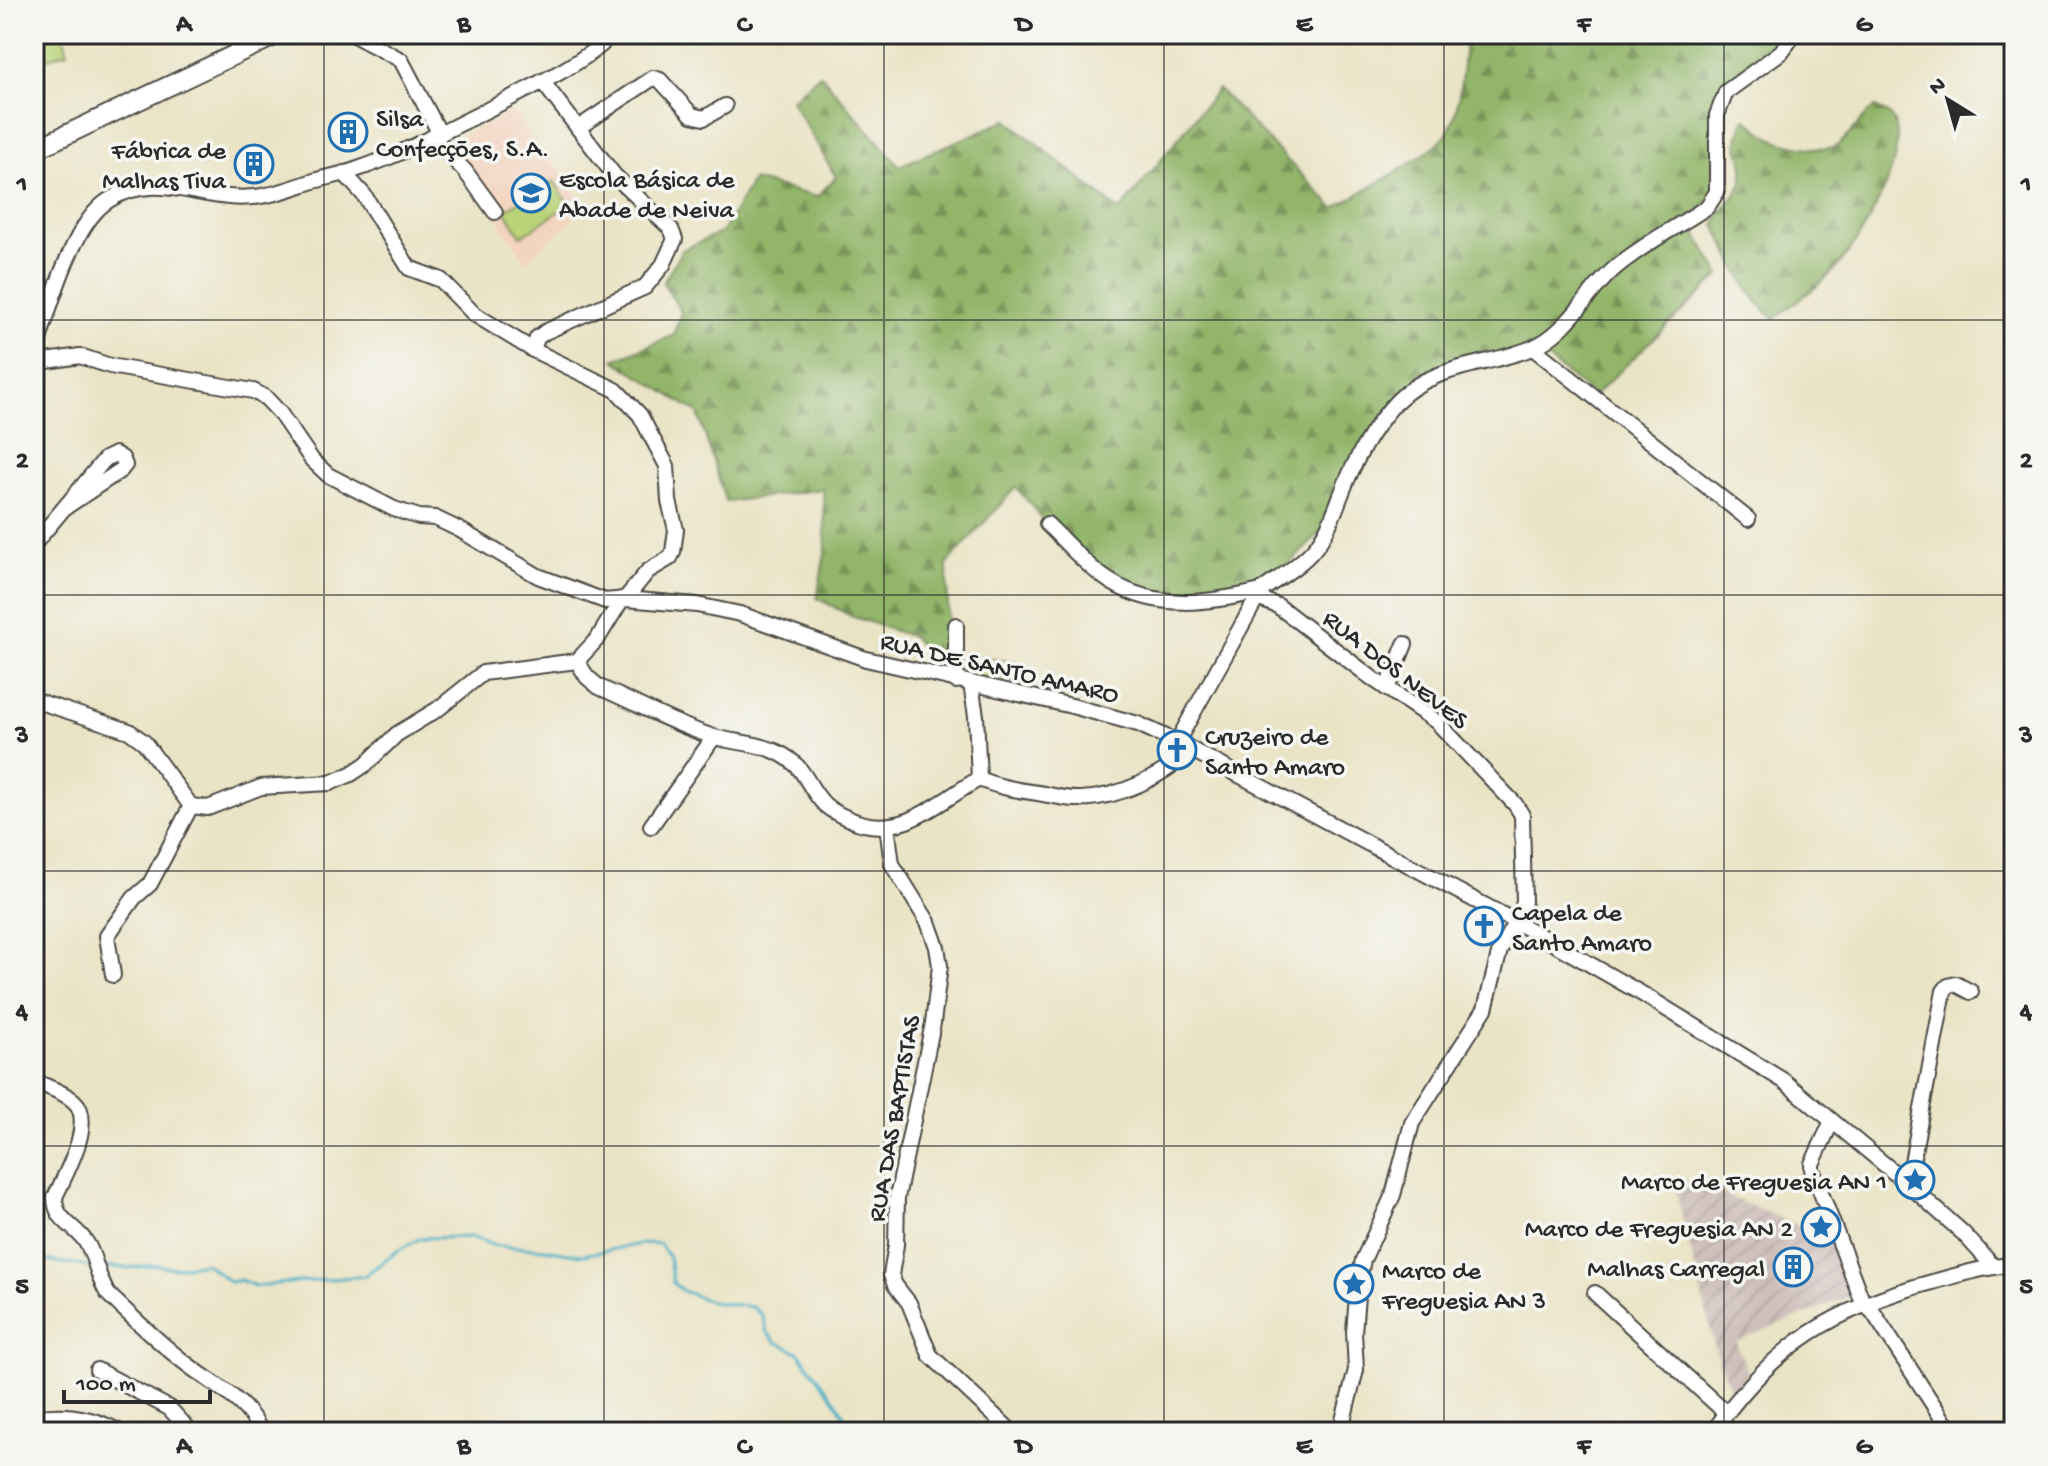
<svg xmlns="http://www.w3.org/2000/svg" width="2048" height="1466" font-family="'Gochi Hand',sans-serif">
<defs>
<pattern id="industrial-furrows" width="10" height="10" patternUnits="userSpaceOnUse" patternTransform="scale(2)"><rect width="10" height="10" fill="#cfc0bb"/><path d="M-1 1l2-2M0 10L10 0M9 11l2-2" fill="none" stroke="#b2a5a1"/></pattern>
<pattern id="forest-firs" width="22" height="20" patternUnits="userSpaceOnUse" patternTransform="scale(2)"><rect width="22" height="20" fill="#92b569"/><path d="M5 1l3.5 6h-7zM16 11l3.5 6h-7z" fill="#779357"/></pattern>
</defs>
<rect width="100%" height="100%" fill="#f6f6f2"/>
<filter id="ink" filterUnits="userSpaceOnUse"><feTurbulence type="fractalNoise" baseFrequency=".0125" numOctaves="2"/><feDisplacementMap in="SourceGraphic" scale="16" xChannelSelector="R" yChannelSelector="G"/><feConvolveMatrix kernelMatrix="1 2 1 2 8 2 1 2 1" color-interpolation-filters="sRGB"/></filter>
<filter id="wash" filterUnits="userSpaceOnUse"><feTurbulence type="fractalNoise" baseFrequency=".006" numOctaves="4" result="noise"/><feDisplacementMap in="SourceGraphic" scale="32" xChannelSelector="R" yChannelSelector="G"/><feGaussianBlur stdDeviation="1.8" result="paint"/><feColorMatrix in="noise" values="0 0 0 0 0 0 0 0 0 0 0 0 0 0 0 0 0 1.4 0 .05"/><feComposite in="paint" operator="in"/></filter>
<g filter="url(#wash)">
<rect width="100%" height="100%" fill="#eae4c6"/>
<polygon fill="#f3d4bf" points="512,111 584,203 585,209 525,261 463,165 466,161 451,145 453,140"/>
<polygon fill="url(#industrial-furrows)" points="1672,1176 1696,1183 1804,1228 1821,1225 1830,1217 1858,1290 1852,1295 1736,1342 1748,1373 1732,1391 1719,1363"/>
<g fill="url(#forest-firs)" stroke="#5e704a" stroke-width="2">
<path d="M1466,34H1787L1790,40L1726,92L1717,192L1688,220L1720,275L1594,396L1533,347L1432,377L1375,429L1328,526L1261,591L1175,603L1110,582L1047,524L1016,487L947,564L949,661L944,665L927,659L923,649L913,637L851,616L817,598L826,548L823,489L726,502L698,413L614,360L674,335L681,312L663,283L682,250L722,232L753,180L817,197L836,177L791,100L820,74L899,166L1007,120L1120,211L1218,89L1334,208C1359,193 1435,154 1448,132C1461,109 1463,60 1466,34Z"/>
<path d="M1875,107C1884,111 1894,116 1896,127C1904,163 1861,241 1837,267C1820,287 1795,301 1775,319C1746,297 1731,256 1715,225C1719,207 1741,197 1743,176C1745,165 1739,154 1738,143C1738,135 1742,126 1745,118C1752,123 1758,129 1765,134C1779,144 1824,155 1839,144C1852,134 1862,117 1875,107Z"/>
<polygon points="56,1414 116,1432 34,1432 34,1418"/>
</g>
<g fill="#b9d379" stroke="#727f52" stroke-width="2">
<polygon points="63,34 68,52 34,62 34,35"/>
<polygon points="554,181 569,205 521,236 505,210"/>
<polygon points="977,657 1023,663 1021,682 975,677"/>
</g>
<g fill="none" stroke-linecap="round" stroke-linejoin="round">
<g stroke="#46aec5" stroke-width="3">
<polyline points="34,1259 87,1266"/>
<polyline points="101,1266 127,1268 158,1265 173,1268 205,1263 230,1282 240,1280 255,1286 364,1276 397,1251 421,1238 471,1237 496,1246 544,1249 582,1255 647,1243 660,1244 669,1258 673,1283 683,1291 712,1302 752,1307 762,1315 767,1332 776,1342 798,1352 837,1403 853,1432"/>
</g>
</g>
</g>
<g filter="url(#ink)">
<g fill="none" stroke-linecap="round" stroke-linejoin="round">
<defs>
<g id="minor">
<polyline points="352,34 401,60 440,134"/>
<polyline points="578,128 653,78 660,80 692,115 704,118 725,106"/>
<polyline points="432,137 465,171 495,212"/>
<polyline points="344,173 364,195 409,268 441,280 474,314 533,350 616,390 640,415 667,466 669,501 676,530 673,552 670,558 648,571 625,599"/>
<polyline points="1533,348 1748,519"/>
<polyline points="533,350 537,338 545,332 645,287 663,265 675,239 671,229 614,175 542,81"/>
<path d="M34,355C48,314 71,223 109,200C162,167 209,208 267,195C283,192 298,186 314,181C327,177 341,175 355,170C406,153 455,126 503,102C537,84 573,68 602,44"/>
<polyline points="34,363 80,356 110,366 253,391 266,398 279,412 312,460 328,475 394,509 419,517 435,518 460,530 538,576 605,601 625,599 697,605 740,614 866,659 1072,706 1138,724 1177,742 1516,922 1644,995 1784,1081 1908,1184 1963,1233 1993,1266"/>
<path d="M1047,524C1067,543 1087,567 1111,582C1158,611 1210,603 1261,591"/>
<polyline points="34,544 105,459 115,454 122,458 125,465 121,470 63,509"/>
<polyline points="1257,598 1278,606 1373,679 1437,722 1515,804 1522,815 1524,902 1521,912 1500,950 1485,1009 1412,1123 1393,1195 1363,1260 1358,1284 1354,1332 1356,1370 1340,1432"/>
<polyline points="956,625 956,681"/>
<path d="M577,661L587,677L599,687C636,703 673,724 711,736C733,743 756,742 777,752C807,766 805,785 825,805C834,813 846,818 857,822C905,838 940,800 979,779L976,716L971,684"/>
<polyline points="1387,689 1405,644"/>
<polyline points="34,700 129,731 144,742 191,806 208,808 261,787 330,783 351,774 366,764 397,734 438,709 483,673 577,661 598,638 622,599"/>
<path d="M1177,742L1257,598L1261,591C1278,578 1300,566 1314,549C1331,529 1337,502 1348,478C1360,451 1377,422 1397,401C1432,365 1488,366 1532,348C1568,333 1587,292 1615,268C1643,244 1677,227 1707,207L1717,192V115L1726,92L1781,52L1790,40L1788,34"/>
<path d="M979,779C998,787 1017,790 1038,793C1052,795 1067,800 1081,799C1121,797 1162,777 1191,750"/>
<polyline points="651,826 714,737"/>
<polyline points="887,826 892,864 928,922 937,947 940,966 933,1023 897,1198 896,1245 891,1275 895,1285 909,1303 930,1355 1012,1432"/>
<polyline points="113,975 107,936 134,898 150,884 191,806"/>
<path d="M34,1081C47,1087 64,1092 74,1101C96,1121 65,1175 55,1197C55,1221 74,1224 86,1242C96,1257 97,1278 108,1294C133,1318 160,1344 188,1365C215,1386 246,1399 261,1432"/>
<polyline points="1832,1121 1812,1164 1812,1169 1858,1290 1863,1303 1873,1312 1951,1432"/>
<polyline points="1908,1184 1944,991 1948,986 1956,984 1971,992"/>
<polyline points="1595,1293 1726,1413"/>
<polyline points="97,1370 169,1408 191,1432"/>
<path d="M34,1418C65,1412 92,1417 120,1432"/>
<path d="M1713,1432C1774,1344 1834,1308 1936,1281C1962,1274 1987,1266 2014,1265"/>
</g>
<polyline id="major" points="34,150 278,34"/>
</defs>
<use href="#minor" stroke="#484742" stroke-width="18"/>
<use href="#major" stroke="#484742" stroke-width="22"/>
<use href="#minor" stroke="#fff" stroke-width="14"/>
<use href="#major" stroke="#fff" stroke-width="18"/>
</g>
</g>
<path fill="none" stroke="#2b2b2b" stroke-width="2" stroke-opacity="0.55" d="M324,34V1432M604,34V1432M884,34V1432M1164,34V1432M1444,34V1432M1724,34V1432M34,320H2014M34,595H2014M34,871H2014M34,1146H2014"/>
<defs>
<symbol id="building-ring" viewBox="-11 -11 22 22"><circle r="9.5" fill="#f6f6f2" stroke="#1f6fb2" stroke-width="1.5"/><path d="M-4-6H4V6H1V3H-1V6H-4ZM-2.5-4.3h1.7v1.8h-1.7ZM.8-4.3h1.7v1.8H.8ZM-2.5-1h1.7V.8h-1.7ZM.8-1h1.7V.8H.8Z" fill="#1f6fb2"/></symbol>
<symbol id="school-ring" viewBox="-11 -11 22 22"><circle r="9.5" fill="#f6f6f2" stroke="#1f6fb2" stroke-width="1.5"/><path d="M0-5L7-2L0 1L-7-2ZM-4 1L0 2.5L4 1V4Q0 6-4 4Z" fill="#1f6fb2"/></symbol>
<symbol id="church-ring" viewBox="-11 -11 22 22"><circle r="9.5" fill="#f6f6f2" stroke="#1f6fb2" stroke-width="1.5"/><path d="M-1.2-6h2.4v3.5h3.3v2.4h-3.3V6h-2.4V-.1h-3.3v-2.4h3.3Z" fill="#1f6fb2"/></symbol>
<symbol id="sight-ring" viewBox="-11 -11 22 22"><circle r="9.5" fill="#f6f6f2" stroke="#1f6fb2" stroke-width="1.5"/><path d="M0-6L1.8-2.2L6-1.7L2.9 1.2L3.7 5.4L0 3.3L-3.7 5.4L-2.9 1.2L-6-1.7L-1.8-2.2Z" fill="#1f6fb2"/></symbol>
</defs>
<g fill-rule="evenodd">
<use href="#building-ring" x="326" y="110" width="44" height="44"/>
<use href="#building-ring" x="232" y="142" width="44" height="44"/>
<use href="#school-ring" x="509" y="171" width="44" height="44"/>
<use href="#church-ring" x="1155" y="728" width="44" height="44"/>
<use href="#church-ring" x="1462" y="904" width="44" height="44"/>
<use href="#sight-ring" x="1893" y="1158" width="44" height="44"/>
<use href="#sight-ring" x="1799" y="1205" width="44" height="44"/>
<use href="#building-ring" x="1771" y="1245" width="44" height="44"/>
<use href="#sight-ring" x="1332" y="1262" width="44" height="44"/>
</g>
<g text-anchor="middle" stroke-width="7" stroke-linejoin="round" paint-order="stroke">
<g font-size="26" fill="#2b2b2b" stroke="#f6f6f2" text-anchor="start">
<text x="376" y="126">Silsa<tspan x="376" dy="30">Confecções, S.A.</tspan></text>
<text x="226" y="158" text-anchor="end">Fábrica de<tspan x="226" dy="30">Malhas Tiva</tspan></text>
<text x="559" y="187">Escola Básica de<tspan x="559" dy="30">Abade de Neiva</tspan></text>
<text x="1205" y="744">Cruzeiro de<tspan x="1205" dy="30">Santo Amaro</tspan></text>
<text x="1512" y="920">Capela de<tspan x="1512" dy="30">Santo Amaro</tspan></text>
<text x="1887" y="1189" text-anchor="end">Marco de Freguesia AN 1</text>
<text x="1793" y="1236" text-anchor="end">Marco de Freguesia AN 2</text>
<text x="1765" y="1276" text-anchor="end">Malhas Carregal</text>
<text x="1382" y="1278">Marco de<tspan x="1382" dy="30">Freguesia AN 3</tspan></text>
</g>
<g font-size="26" fill="#2b2b2b" stroke="#f6f6f2">
<text transform="translate(1000 666) rotate(13)" y="9">RUA DE SANTO AMARO</text>
<text transform="translate(1397 668) rotate(38)" y="9">RUA DOS NEVES</text>
<text transform="translate(892 1118) rotate(-80)" y="9">RUA DAS BAPTISTAS</text>
</g>
</g>
<rect width="2048" height="1466" fill="none" stroke="#f6f6f2" stroke-width="88"/>
<g transform="translate(1948 100) rotate(323)" stroke="#f6f6f2" stroke-width="6" paint-order="stroke">
<path d="M0-6L14 30L0 20L-14 30Z" fill="#2b2b2b"/>
<text y="-12" font-size="22" font-weight="bold" text-anchor="middle" fill="#2b2b2b">N</text>
</g>
<path d="M64 1390v12h146v-12" fill="none" stroke="#2b2b2b" stroke-width="4"/>
<text x="76" y="1390" font-size="24" fill="#2b2b2b" stroke="#f6f6f2" stroke-width="6" paint-order="stroke">100 m</text>
<rect x="44" y="44" width="1960" height="1378" fill="none" stroke="#2b2b2b" stroke-width="3"/>
<g font-size="26" text-anchor="middle" font-weight="bold" fill="#2b2b2b">
<text x="184" y="31">A</text>
<text x="464" y="31">B</text>
<text x="744" y="31">C</text>
<text x="1024" y="31">D</text>
<text x="1304" y="31">E</text>
<text x="1584" y="31">F</text>
<text x="1864" y="31">G</text>
<text x="22" y="191">1</text>
<text x="2026" y="191">1</text>
<text x="22" y="467">2</text>
<text x="2026" y="467">2</text>
<text x="22" y="742">3</text>
<text x="2026" y="742">3</text>
<text x="22" y="1018">4</text>
<text x="2026" y="1018">4</text>
<text x="22" y="1293">5</text>
<text x="2026" y="1293">5</text>
<text x="184" y="1453">A</text>
<text x="464" y="1453">B</text>
<text x="744" y="1453">C</text>
<text x="1024" y="1453">D</text>
<text x="1304" y="1453">E</text>
<text x="1584" y="1453">F</text>
<text x="1864" y="1453">G</text>
</g>
</svg>
